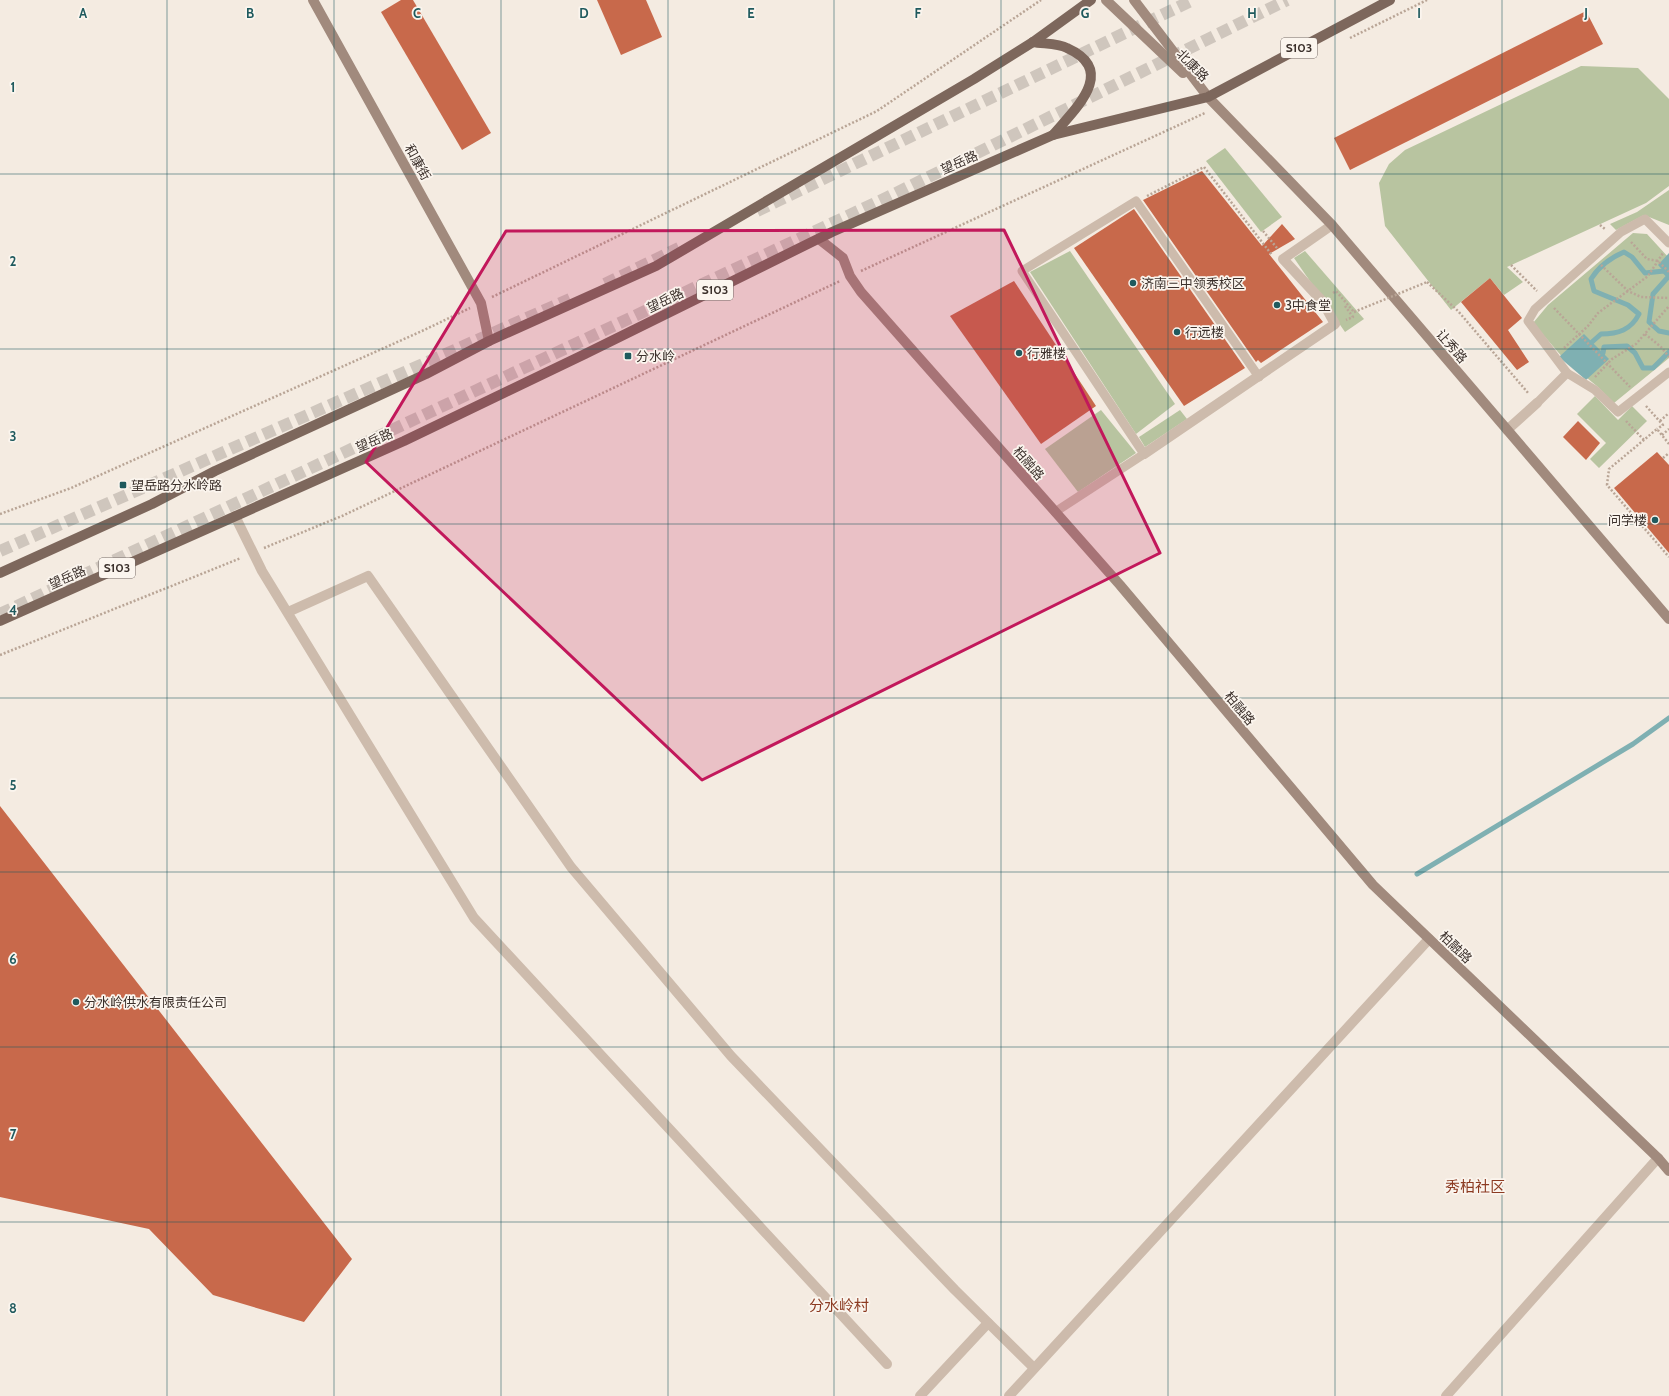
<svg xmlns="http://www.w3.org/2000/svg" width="1669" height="1396" font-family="Cabin,'Noto Sans SC',sans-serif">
<rect width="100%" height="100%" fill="#f4ebe1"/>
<g fill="#b8c4a0">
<polygon points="1581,66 1638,68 1669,99 1669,186 1646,203 1507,267 1523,282 1504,295 1490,278 1451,310 1385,226 1379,183 1389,164 1405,150"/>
<polygon points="1225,148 1282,217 1261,232 1206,161"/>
<polygon points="1669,190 1669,225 1644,215 1616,230 1610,224 1637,212"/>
<polygon points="1633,233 1647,234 1669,258 1669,358 1614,403 1598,387 1564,359 1533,323 1548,305"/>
<polygon points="1070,251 1175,404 1136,434 1030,272"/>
<polygon points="1305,251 1364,319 1345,332 1294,258"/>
<polygon points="1595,396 1618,420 1632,406 1647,421 1599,468 1590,459 1606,443 1577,414"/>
<polygon points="1101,410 1136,453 1078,492 1045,449"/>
<polygon points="1180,410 1187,419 1145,447 1139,437"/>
</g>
<g fill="#7fb0b2">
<polygon points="1669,253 1669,277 1658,265"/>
<polygon points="1584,334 1609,359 1586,380 1559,357"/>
</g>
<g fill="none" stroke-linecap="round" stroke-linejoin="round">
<g stroke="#7fb0b2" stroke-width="5">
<path d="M1592,342L1601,334C1618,334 1631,330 1639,314L1628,305L1594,291L1591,279C1599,266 1610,258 1624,252L1632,257L1645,273L1664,271L1669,276L1653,294L1649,322L1659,331L1669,333"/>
<polyline points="1603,353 1604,347 1627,346 1635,353 1643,368 1653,368 1669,352"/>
<polyline points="1417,874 1633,744 1669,718"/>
</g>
</g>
<g fill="#c8694b">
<polygon points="401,0 413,0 491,133 462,150 381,12"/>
<polygon points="597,0 646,0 662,37 621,55"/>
<polygon points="1586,11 1603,44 1350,170 1334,138"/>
<polygon points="1202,171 1262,246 1282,224 1295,239 1269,254 1323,322 1261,363 1258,360 1256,362 1143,200"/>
<polygon points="1134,209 1245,368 1184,406 1074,248"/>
<polygon points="1490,278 1522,318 1508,330 1529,362 1517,370 1461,302"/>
<polygon points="1014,281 1096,406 1041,444 950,316"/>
<polygon points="1578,421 1600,443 1586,460 1563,437"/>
<polygon points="1657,452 1669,465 1669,553 1614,488"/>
<polygon points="0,806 352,1259 304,1322 213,1295 149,1229 0,1197"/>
</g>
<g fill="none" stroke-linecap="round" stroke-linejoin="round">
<g stroke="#cfc6bd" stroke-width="12" stroke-dasharray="12 6" stroke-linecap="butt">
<polyline points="757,211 1193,0"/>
<polyline points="605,284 679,248"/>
<polyline points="0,551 570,299"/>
<polyline points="0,614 888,197 1287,0"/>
</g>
<g stroke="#b9a596" stroke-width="2.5" stroke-dasharray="2 2" stroke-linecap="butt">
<polyline points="1350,38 1427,0"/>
<polyline points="1147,196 1204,167 1272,255"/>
<polyline points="1600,225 1605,229"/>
<polyline points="1263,231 1277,248"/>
<polyline points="1631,242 1647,259 1658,261 1669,272"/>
<polyline points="1511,265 1537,291"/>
<polyline points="1601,265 1628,291 1641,297 1669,298"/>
<polyline points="861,271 1205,113"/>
<polyline points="1427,282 1458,311 1529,394"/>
<polyline points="1333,293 1336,291 1354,312"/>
<polyline points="492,297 877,111 1041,0"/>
<polyline points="1345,306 1353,317 1346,320"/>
<polyline points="1554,308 1630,387"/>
<polyline points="1645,334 1661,347 1669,357"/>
<polyline points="1564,348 1588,326 1598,313 1648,276 1663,253"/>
<polyline points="1595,377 1612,359 1636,344 1669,306"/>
<polyline points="1646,406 1663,425 1657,429"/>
<polyline points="1626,421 1644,440"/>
<polyline points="1660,421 1669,413"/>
<polyline points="1662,435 1669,429"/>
<polyline points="1669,444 1657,429 1609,469 1607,485 1669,557"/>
<polyline points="1663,458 1669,453"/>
<polyline points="0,514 71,488 422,331 470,308"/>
<polyline points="264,548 342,516 840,281"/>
<polyline points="0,655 241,558"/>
</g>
<g stroke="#cdbbac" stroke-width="9">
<polyline points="1567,373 1528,321 1535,309 1621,232 1645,219 1669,243"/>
<polyline points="1537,403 1567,373 1595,390 1618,412 1669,372"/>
<polyline points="1055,512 1144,454 1022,271 1136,201 1259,377"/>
</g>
<g stroke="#cdbbac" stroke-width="10">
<polyline points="1507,430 1537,403"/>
<polyline points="1144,454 1335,324 1323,302 1283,259 1332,225"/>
<polyline points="235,516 262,571 474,918 887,1364"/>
<polyline points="288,612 368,576 571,867 731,1056 955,1290 1034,1368"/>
<polyline points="920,1396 988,1323"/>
<polyline points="1009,1396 1429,939"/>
<polyline points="1446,1396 1658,1158"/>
</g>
<g stroke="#a18a7d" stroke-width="10">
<polyline points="313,0 481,303 489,341"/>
<polyline points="1106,0 1183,73"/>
<polyline points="1134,0 1208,97 1332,225 1669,619"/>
<polyline points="819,239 843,258 850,276 861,292 1120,585 1373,885 1658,1158 1669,1171"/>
</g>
<g stroke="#7d675c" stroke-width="10">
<path d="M1033,42C1043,44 1058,43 1067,48C1118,71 1075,109 1053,135"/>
<polyline points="0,573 152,504 215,471 426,374 489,341 656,266 974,79 1033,42 1091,0"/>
<polyline points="0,621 404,441 585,354 832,232 1053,135 1208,97 1390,0"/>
</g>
<polyline stroke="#b9a596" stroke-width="2.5" stroke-dasharray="2 2" stroke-linecap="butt" points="1354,312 1427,282"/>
</g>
<path fill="#c2185b" fill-opacity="0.2" stroke="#c2185b" stroke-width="3" stroke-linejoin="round" d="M1004,230L1160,553L702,780L366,462L506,231Z"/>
<path fill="none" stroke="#1f5a5e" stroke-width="1" stroke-opacity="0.55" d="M167,0V1396M334,0V1396M501,0V1396M668,0V1396M834,0V1396M1001,0V1396M1168,0V1396M1335,0V1396M1502,0V1396M0,174H1669M0,349H1669M0,524H1669M0,698H1669M0,872H1669M0,1047H1669M0,1222H1669"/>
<g fill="#1f5a5e" stroke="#fbf5ee" stroke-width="1.5">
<circle cx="1133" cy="283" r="4"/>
<circle cx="1277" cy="305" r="4"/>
<circle cx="1177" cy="332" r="4"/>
<circle cx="1019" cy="353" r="4"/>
<rect x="624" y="352" width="8" height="8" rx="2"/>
<rect x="119" y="481" width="8" height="8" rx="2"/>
<circle cx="1655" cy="520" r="4"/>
<circle cx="76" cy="1002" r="4"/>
</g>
<g text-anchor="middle" stroke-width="3.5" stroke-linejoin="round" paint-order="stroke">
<g fill="#fbf5ee" stroke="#756b66" stroke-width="1">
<rect x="1281" y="38" width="36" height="20" rx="3"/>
<rect x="697" y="280" width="36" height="20" rx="3"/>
<rect x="99" y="558" width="36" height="20" rx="3"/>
</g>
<g font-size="12" font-weight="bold" fill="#3b302b">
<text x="1299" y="52">S103</text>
<text x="715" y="294">S103</text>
<text x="117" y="572">S103</text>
</g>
<g font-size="13" fill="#3b302b" stroke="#fbf5ee">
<text transform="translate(1193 65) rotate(45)" y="5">北康路</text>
<text transform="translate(418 162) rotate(61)" y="5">和康街</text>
<text transform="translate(959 162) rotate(-24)" y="5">望岳路</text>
<text transform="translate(665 300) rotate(-26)" y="5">望岳路</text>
<text transform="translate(1452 346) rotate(49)" y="5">让秀路</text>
<text transform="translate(374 440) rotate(-24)" y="5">望岳路</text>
<text transform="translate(1029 463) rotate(49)" y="5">柏融路</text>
<text transform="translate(67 577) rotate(-24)" y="5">望岳路</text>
<text transform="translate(1240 708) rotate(50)" y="5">柏融路</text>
<text transform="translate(1456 947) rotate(44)" y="5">柏融路</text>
</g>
<g font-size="13" fill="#3b302b" stroke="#fbf5ee" text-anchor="start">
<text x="1141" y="288">济南三中领秀校区</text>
<text x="1285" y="310">3中食堂</text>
<text x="1185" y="337">行远楼</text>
<text x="1027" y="358">行雅楼</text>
<text x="636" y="361">分水岭</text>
<text x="131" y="490">望岳路分水岭路</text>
<text x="1647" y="525" text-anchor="end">问学楼</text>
<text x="84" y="1007">分水岭供水有限责任公司</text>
</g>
<g font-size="15" fill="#8c3b22" stroke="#fbf5ee">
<text x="1475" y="1192">秀柏社区</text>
<text x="839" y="1311">分水岭村</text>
</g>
</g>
<g font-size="13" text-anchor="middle" font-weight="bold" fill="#1f5a5e" stroke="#fbf5ee" stroke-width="3.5" stroke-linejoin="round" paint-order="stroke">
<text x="83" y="18">A</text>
<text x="250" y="18">B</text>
<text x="417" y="18">C</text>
<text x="584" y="18">D</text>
<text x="751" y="18">E</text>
<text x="918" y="18">F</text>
<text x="1085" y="18">G</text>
<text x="1252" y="18">H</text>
<text x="1419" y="18">I</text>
<text x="1586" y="18">J</text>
<text x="13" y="92">1</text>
<text x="13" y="266">2</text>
<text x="13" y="441">3</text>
<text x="13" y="615">4</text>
<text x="13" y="790">5</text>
<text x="13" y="964">6</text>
<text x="13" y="1139">7</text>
<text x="13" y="1313">8</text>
</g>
</svg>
